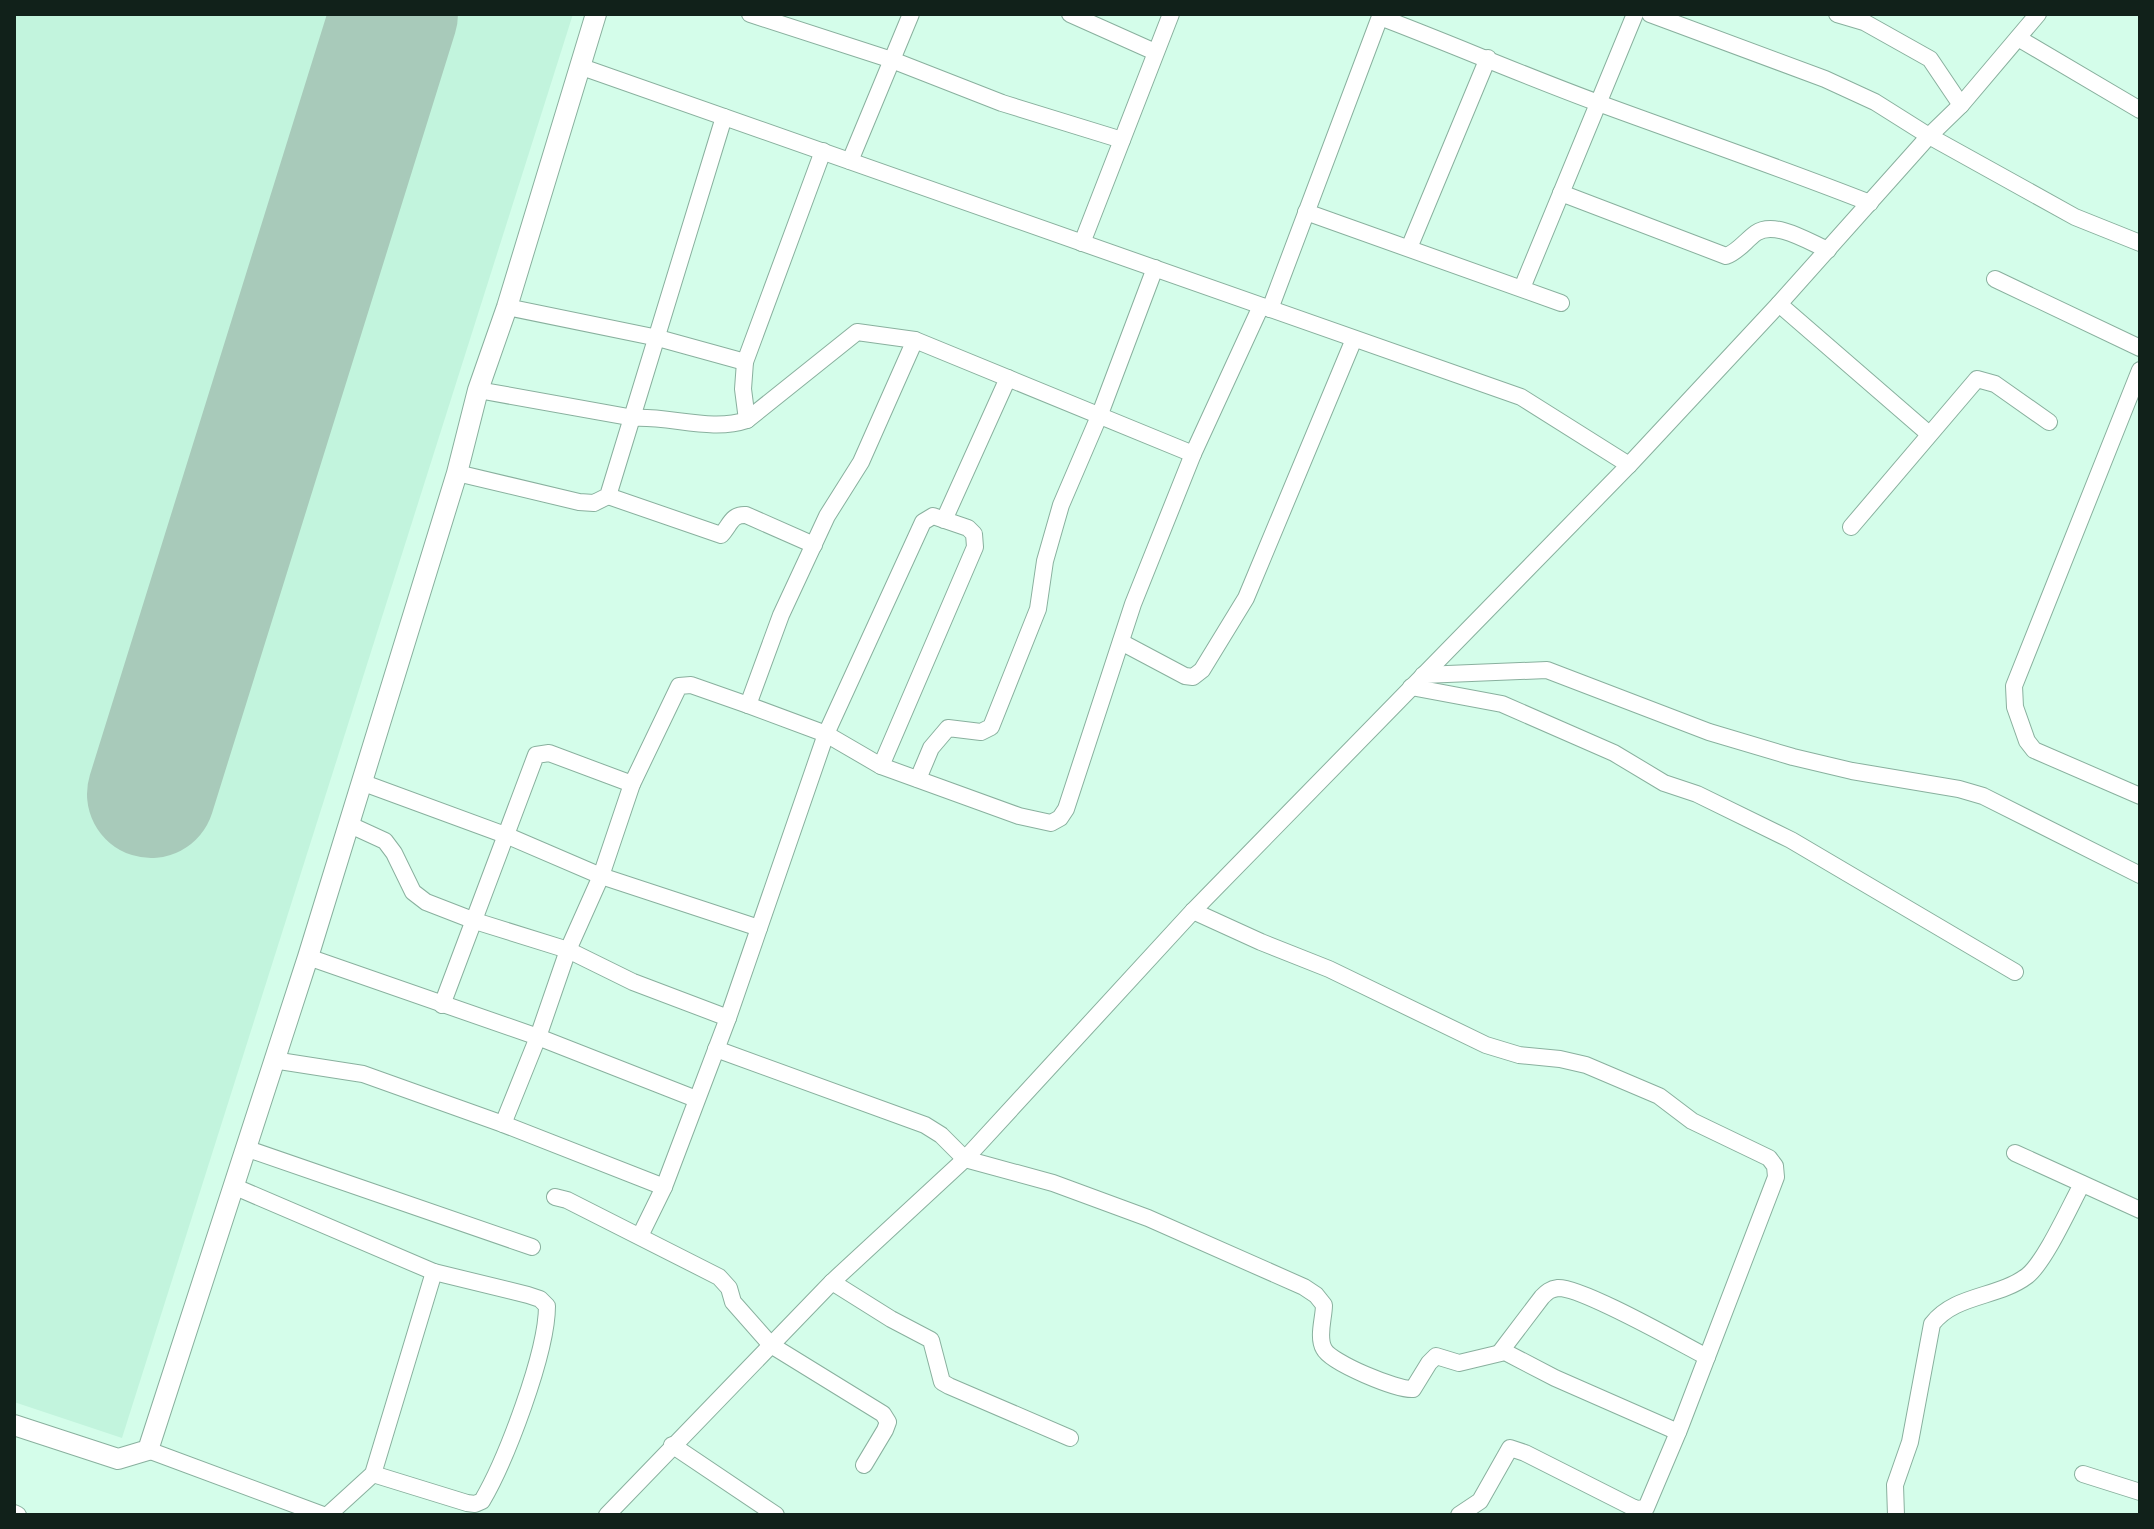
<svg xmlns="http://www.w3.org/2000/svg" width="2154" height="1529" font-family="'Nunito Sans',sans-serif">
<rect width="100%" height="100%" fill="#d4fdea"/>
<polygon fill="#c2f4dd" points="14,14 573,14 122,1438 14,1402"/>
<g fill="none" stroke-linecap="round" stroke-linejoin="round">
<polyline stroke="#a8caba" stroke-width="128" points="151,794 394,14"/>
<defs>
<g id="minor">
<polyline points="750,14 892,60 1002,103 1122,140"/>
<polyline points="1070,14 1155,52"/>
<polyline points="1650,14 1825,79 1875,102 1929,136 2075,217 2140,243"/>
<polyline points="1837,14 1864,22 1930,59 1961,105"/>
<path d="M1380,17C1454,45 1527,77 1601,104C1691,137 1781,168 1870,203"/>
<polyline points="2018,38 2140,110"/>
<polyline points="579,66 1521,397 1629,465 1779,304 1929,136 1961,105 2038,14"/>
<polyline points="850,161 911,14"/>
<path d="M1561,193L1726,256C1738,252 1746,240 1756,233C1775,220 1809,242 1828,250"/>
<polyline points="1306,212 1561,303"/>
<polyline points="1082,243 1171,14"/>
<polyline points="1409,248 1488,58"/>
<polyline points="1995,279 2140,348"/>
<polyline points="1522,288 1635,14"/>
<polyline points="1779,304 1929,434"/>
<polyline points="507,307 658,338 745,362"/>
<polyline points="1270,309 1381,14"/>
<polyline points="2140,370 2014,686 2015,707 2027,741 2034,750 2140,796"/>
<path d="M478,390L634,418C671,416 712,432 747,420L857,332L915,340L1193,454L1261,306"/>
<polyline points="747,420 743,389 745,362 823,151"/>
<polyline points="457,473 579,502 594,503 608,496 724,117"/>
<path d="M608,496L721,535C730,526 731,514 746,515L814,545"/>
<polyline points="944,520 1008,378"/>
<polyline points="1851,527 1977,379 1995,384 2049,422"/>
<polyline points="1121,642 1185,676 1193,677 1202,670 1246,598 1354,339"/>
<polyline points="1423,675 1547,670 1709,732 1793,757 1852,771 1959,789 1983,796 2140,875"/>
<polyline points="1411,687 1502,704 1614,753 1664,783 1697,794 1791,840 2015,972"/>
<polyline points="748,705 781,615 827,516 861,462 915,340"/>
<polyline points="918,779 931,748 948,728 981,732 991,727 1038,609 1045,561 1061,505 1100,414 1155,268"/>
<polyline points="361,782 508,836 601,876 759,928"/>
<polyline points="348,824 385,841 394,853 413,892 426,902 475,921 568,950 633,982 728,1018"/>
<polyline points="1193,911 1261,942 1329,969 1486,1045 1519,1055 1560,1059 1586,1065 1659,1096 1692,1121 1769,1158 1775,1166 1776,1177 1679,1430 1646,1508 1636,1509 1525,1453 1510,1448 1480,1501 1459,1515"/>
<polyline points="308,957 538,1037 696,1099"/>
<polyline points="442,1005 536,755 549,753 632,784"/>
<path d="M716,1049L925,1125L941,1135L965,1159L1053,1183L1148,1218L1304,1287L1316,1295L1324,1305C1324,1318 1317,1337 1324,1349C1331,1363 1397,1390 1413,1389L1429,1363L1436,1356L1459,1363L1505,1352L1555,1378L1678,1432"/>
<polyline points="273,1060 363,1074 503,1124 664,1187"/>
<polyline points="503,1124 538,1037 568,950 601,876 632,784 679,686 691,685 748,705 826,734 881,766 1019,816 1051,823 1060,818 1066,809 1133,604 1193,454"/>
<polyline points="245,1148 532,1247"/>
<polyline points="2015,1153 2140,1210"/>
<path d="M233,1186L434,1272L528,1295L540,1299L547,1306C547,1353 506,1460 482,1501L475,1504L467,1503L373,1474"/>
<polyline points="555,1197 567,1200 719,1277 729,1288 733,1302 771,1345 883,1414 888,1422 885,1430 864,1465"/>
<polyline points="640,1236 664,1187 728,1018 826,734 923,522 933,516 968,528 974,534 975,547 881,766"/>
<polyline points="832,1282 891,1319 931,1340 942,1382 949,1386 1070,1438"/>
<path d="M1501,1351L1542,1297C1547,1292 1550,1289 1558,1288C1582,1287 1680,1343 1707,1357"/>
<polyline points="672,1445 776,1515"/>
<polyline points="148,1450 323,1515"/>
<polyline points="2083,1474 2140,1492"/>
<polyline points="14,1513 18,1515"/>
<polyline points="328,1515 373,1474 434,1272"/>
<polyline points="607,1515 832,1282 965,1159 1193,911 1629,465"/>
<path d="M1896,1515L1895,1485L1910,1442L1932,1324C1955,1294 1998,1298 2027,1276C2045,1262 2070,1206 2082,1184"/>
</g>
<polyline id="tertiary" points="14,1425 118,1459 148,1450 308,957 457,473 478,390 507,307 596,14"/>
</defs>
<use href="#minor" stroke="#89b09e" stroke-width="18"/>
<use href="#tertiary" stroke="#89b09e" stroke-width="22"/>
<use href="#minor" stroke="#fff" stroke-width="16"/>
<use href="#tertiary" stroke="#fff" stroke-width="20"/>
</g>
<rect width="2154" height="1529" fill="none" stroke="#11211a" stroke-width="32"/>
</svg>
